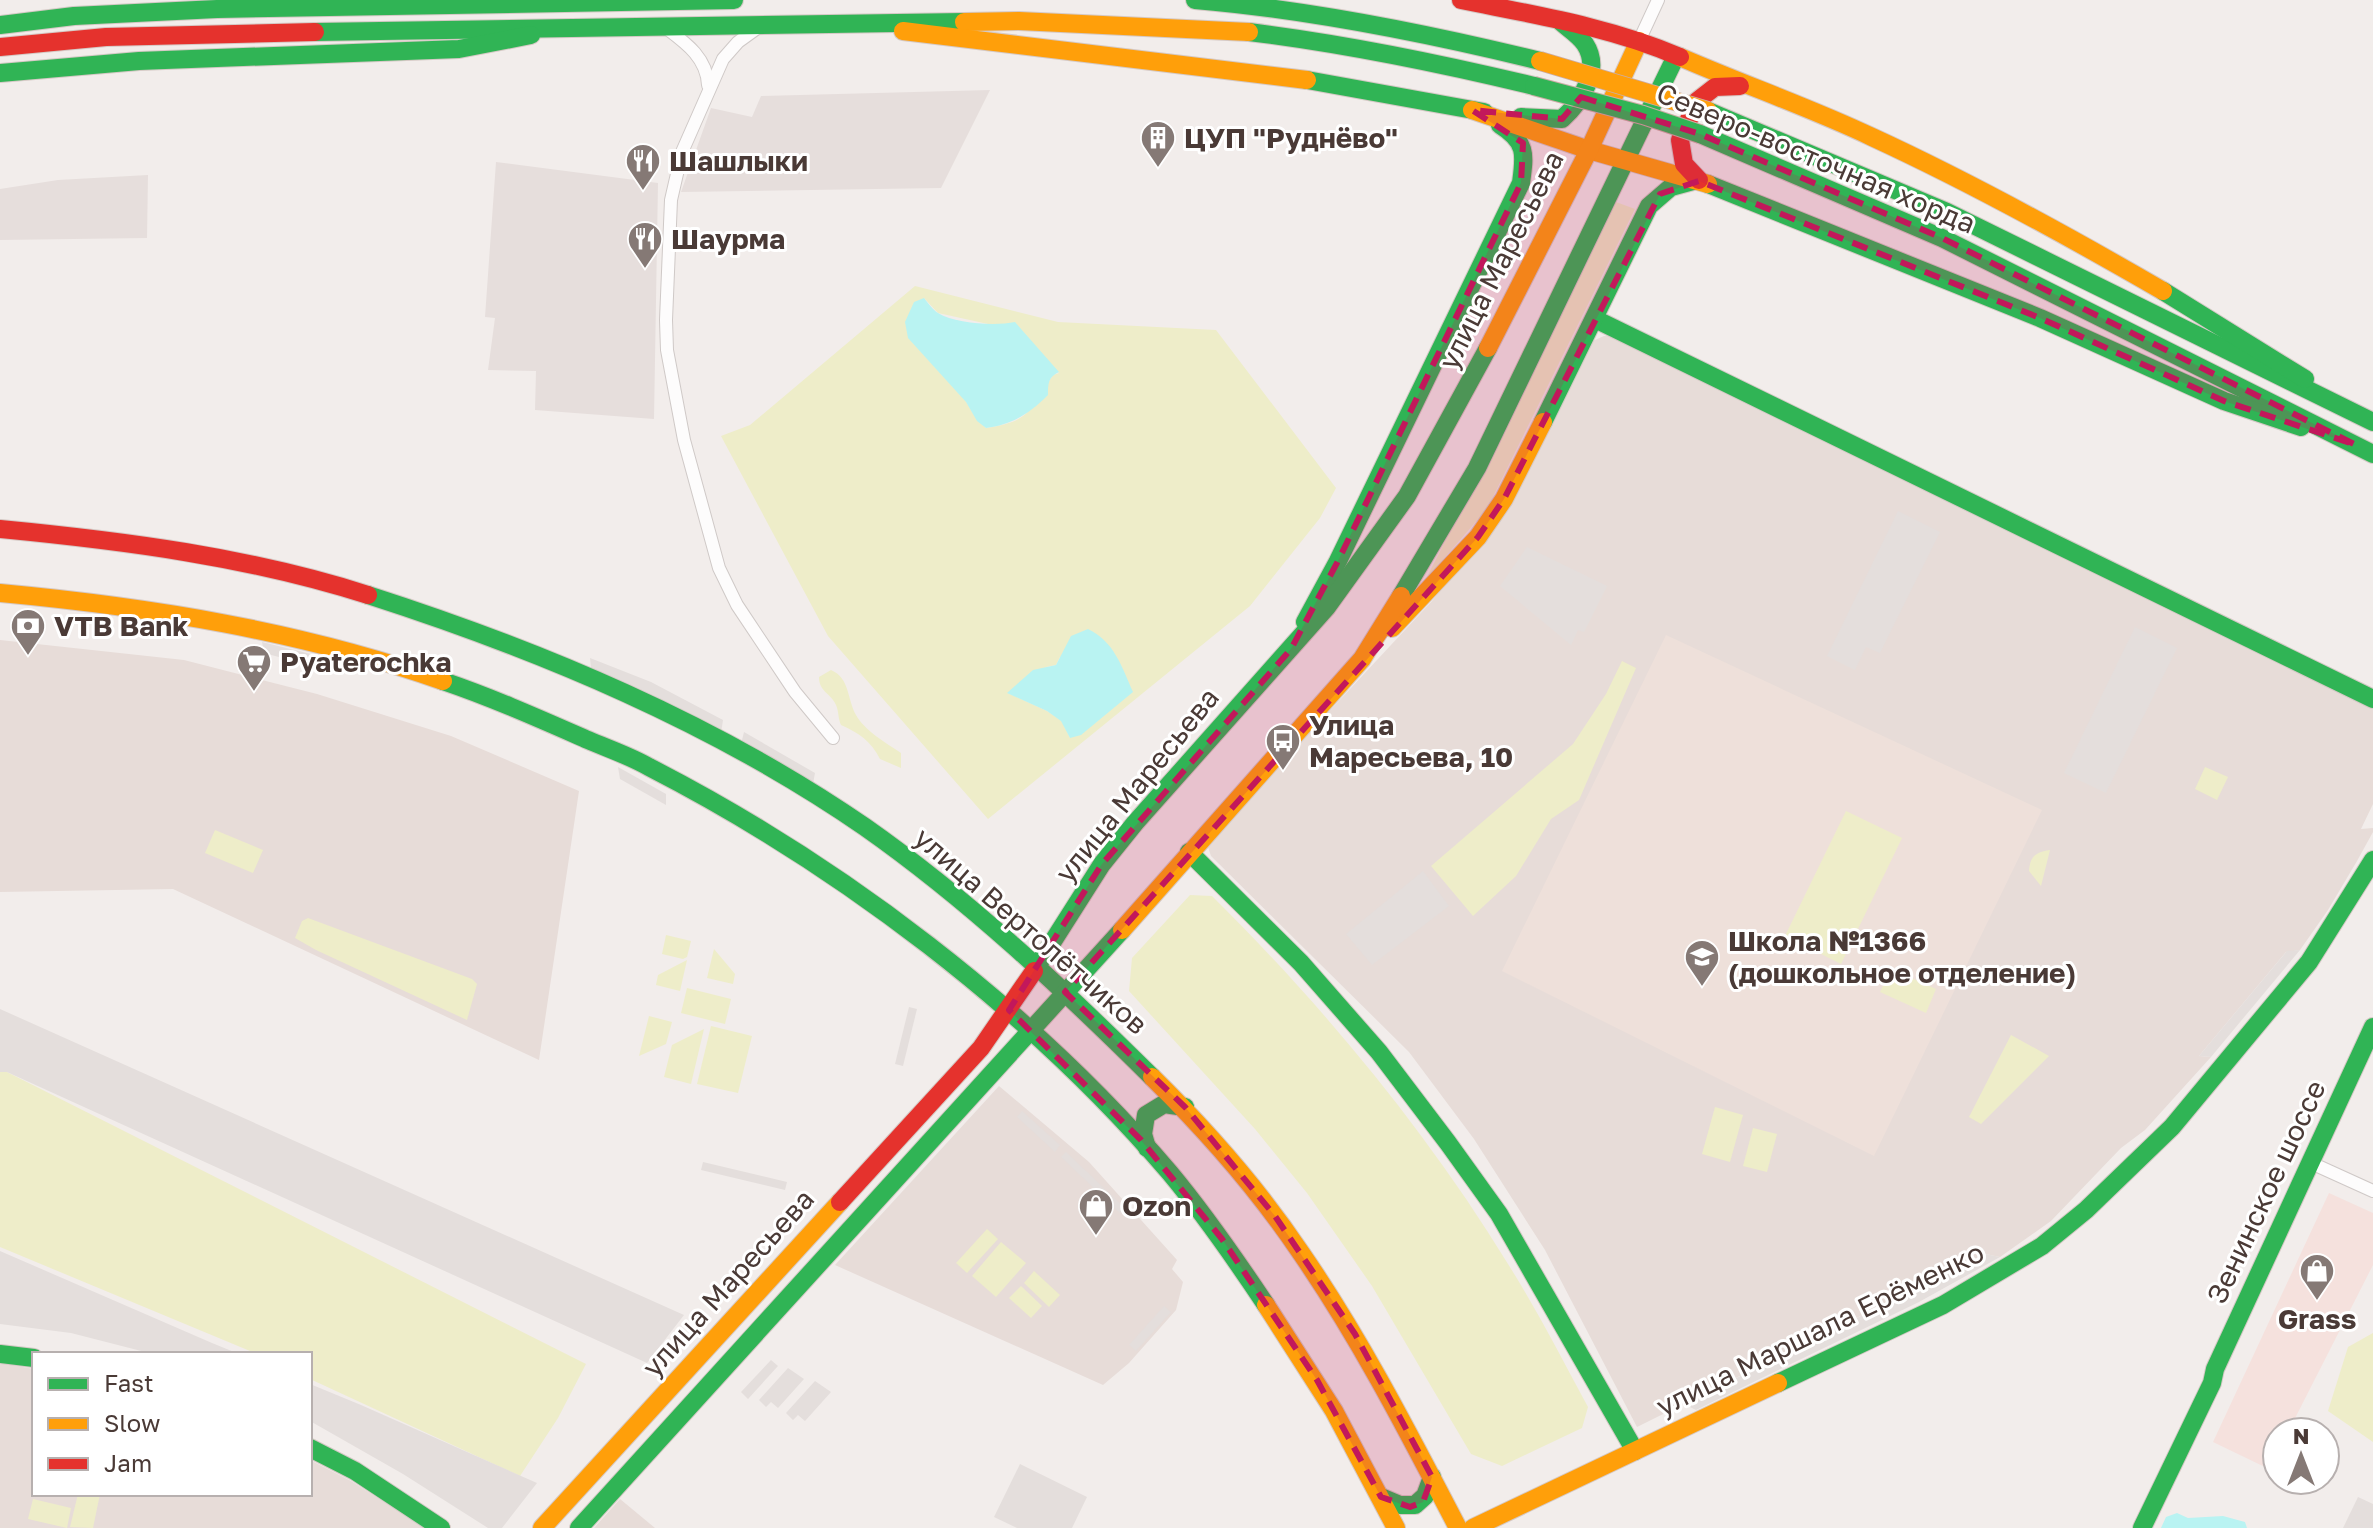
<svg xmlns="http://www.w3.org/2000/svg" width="2373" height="1528" font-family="'Golos Text',sans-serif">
<rect width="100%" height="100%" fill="#f2edeb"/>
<g fill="#e7dcd8">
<polygon points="1604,336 1612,336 2373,704 2373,804 2361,829 2373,828 2373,832 2357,861 2328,910 2300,950 2286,952 2199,1056 2211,1057 2145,1130 2121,1148 2051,1221 2000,1257 1985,1254 1637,1427 1545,1250 1474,1139 1409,1052 1211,856 1208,847 1211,838 1432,601 1491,525 1588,343"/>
<polygon points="0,640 184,660 317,694 451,736 579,791 539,1060 173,889 0,892"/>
<polygon points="999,1086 1089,1162 1177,1260 1172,1269 1183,1282 1176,1310 1129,1363 1103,1385 835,1265"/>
<polygon points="0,1363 34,1369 34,1494 310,1494 310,1460 351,1481 425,1528 0,1528"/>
<polygon points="620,1499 655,1528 594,1528"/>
</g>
<polygon fill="#f5e1dd" points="2329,1193 2373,1213 2373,1265 2288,1432 2277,1432 2277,1453 2269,1469 2213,1442"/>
<g fill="#e6dedc">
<polygon points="990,90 941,188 681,192 711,108 752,117 761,96"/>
<polygon points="496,162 658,183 654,419 535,410 536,371 488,370 495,318 485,317"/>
<polygon points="148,175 147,238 0,240 0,189 58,180"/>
</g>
<polygon fill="#eee0da" points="1666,635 2042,810 1874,1156 1502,971"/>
<g fill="#eeedc9" fill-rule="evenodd">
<polygon points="1616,202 1635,209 1487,509 1426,579"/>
<path d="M915,286L1058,322L1216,330L1336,488L1320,518L1250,606L988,819L828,636L721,436L750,425ZM924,298L938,313L997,326L1059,373L1053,375C1029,410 1032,421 986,428C960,407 938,331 924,298ZM1060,657L1070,738L1062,721L1047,711L1008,693L1046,667L1056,665Z"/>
<polygon points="1622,661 1636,668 1579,800 1551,819 1516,876 1473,916 1431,866 1573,744 1606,694"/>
<path d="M831,670C850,678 847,699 856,715C864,730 886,743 901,753V768L880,759C871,741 859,733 841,725C838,719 839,712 836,705C831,693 819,692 819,677Z"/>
<polygon points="2205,767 2228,777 2217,800 2195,789"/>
<polygon points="1846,811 1902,838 1841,964 1785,936"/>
<polygon points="215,830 263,850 253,873 205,853"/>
<path d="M2050,850L2041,886L2029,871C2030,857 2035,852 2050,850Z"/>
<path d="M1190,895L1212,896C1323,1006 1426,1130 1508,1264C1537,1310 1562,1359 1588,1407L1582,1428L1502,1466L1471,1454L1372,1286L1307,1193L1255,1129L1129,991L1132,958Z"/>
<polygon points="308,918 472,979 477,984 467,1020 316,950 295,938 302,921"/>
<polygon points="666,935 691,941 687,957 683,959 662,954"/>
<polygon points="714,949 735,974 733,984 707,978"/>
<polygon points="687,960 680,991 656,985 658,975"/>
<polygon points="1891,969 1936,989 1926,1013 1880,992"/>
<polygon points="687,988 731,999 725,1024 681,1013"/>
<polygon points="649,1016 672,1022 666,1044 639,1056"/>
<polygon points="711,1026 752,1036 738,1093 697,1084"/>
<polygon points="704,1029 691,1084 664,1077 672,1045"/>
<polygon points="2011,1035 2049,1056 1981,1124 1969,1117"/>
<polygon points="0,1072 7,1072 586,1364 558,1418 520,1476 310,1379 310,1354 257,1354 0,1247"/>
<polygon points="1715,1107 1743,1115 1730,1162 1702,1154"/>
<polygon points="1753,1128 1777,1134 1767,1172 1743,1166"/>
<polygon points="987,1229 998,1239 967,1273 956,1263"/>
<polygon points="1001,1242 1026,1263 996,1297 972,1276"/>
<polygon points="1034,1271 1060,1295 1049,1307 1024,1283"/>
<polygon points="1021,1286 1042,1306 1031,1318 1009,1298"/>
<polygon points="2373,1333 2373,1442 2328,1411 2348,1347"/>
<polygon points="78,1494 100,1494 93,1528 70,1527"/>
<polygon points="33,1499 71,1508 67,1528 28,1519"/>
</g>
<g fill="#e4dedc">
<polygon points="1898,511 1940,532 1880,653 1866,647 1855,670 1827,656"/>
<polygon points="1527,547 1607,586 1584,632 1578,630 1571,645 1500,586"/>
<polygon points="2135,627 2177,648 2106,793 2064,773"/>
<polygon points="262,642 323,657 323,669 264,653"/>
<polygon points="590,658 651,682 723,720 721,733 665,702 591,668"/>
<polygon points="744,732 815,773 813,784 741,744"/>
<polygon points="618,767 666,794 666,805 620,779"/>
<polygon points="1423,871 1449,906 1372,965 1346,934"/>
<polygon points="2300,950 2211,1057 2199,1056 2287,951"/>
<polygon points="909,1007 917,1009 903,1066 895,1064"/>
<polygon points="0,1009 684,1315 647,1363 7,1072 0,1072"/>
<polygon points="1022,1111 1060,1145 1055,1152 1017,1117"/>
<polygon points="1066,1152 1125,1208 1120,1213 1061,1157"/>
<polygon points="703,1162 787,1182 785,1190 701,1170"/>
<polygon points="0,1251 212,1343 239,1354 153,1354 71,1333 0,1324"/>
<polygon points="1985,1254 2000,1257 1919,1302 1696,1410 1684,1404"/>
<polygon points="1164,1306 1171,1312 1136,1351 1129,1345"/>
<polygon points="771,1360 778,1366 748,1399 741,1392"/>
<polygon points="788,1368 804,1379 778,1408 771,1402 766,1407 759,1400"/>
<polygon points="815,1381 831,1392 805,1421 798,1415 793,1420 786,1413"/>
<polygon points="310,1384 361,1405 537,1483 502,1528 488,1528 403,1474 310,1421"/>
<polygon points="1020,1464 1087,1497 1072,1528 1017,1528 994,1517"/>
<polygon points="2358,1497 2373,1504 2373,1528 2343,1528"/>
</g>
<g fill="#b9f3f2">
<path d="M924,298C928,303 933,310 938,313C956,324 996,326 1015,322L1059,372C1048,377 1048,384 1048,395C1029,414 1013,424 986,428L977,421L966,402L908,338L905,322L914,302Z"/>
<path d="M1088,629C1114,641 1122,667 1133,692L1081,735L1070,738L1061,721L1047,711L1007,693L1033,670L1056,665L1071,636Z"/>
<polygon points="2177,1513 2188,1518 2223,1516 2245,1522 2247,1528 2161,1528 2166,1517"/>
</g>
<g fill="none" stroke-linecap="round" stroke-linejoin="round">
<defs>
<g id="street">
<path d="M666,28C686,43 707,58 708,85"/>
<polyline points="756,29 738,42 723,59 682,152 671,200 666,320 667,350 684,440 719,568 737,605 795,692 833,738"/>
<polyline points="1639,41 1658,0"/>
<polyline points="2320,1167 2373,1191"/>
</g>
<g id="fast">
<path d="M1195,0C1312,10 1426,33 1540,61"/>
<polyline points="0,25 74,16 217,9 734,0"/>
<polyline points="315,32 964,22"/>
<path d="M1249,32C1346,44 1439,63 1534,86"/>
<polyline points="0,73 139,61 459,49 531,35"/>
<polyline points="1307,80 1484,112"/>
<polyline points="1708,111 1947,212 2373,422"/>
<path d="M1521,117L1562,119C1581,102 1602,70 1585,44C1579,35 1569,29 1561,22"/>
<polyline points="1700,134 1942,238 2373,454"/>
<polyline points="1708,184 2040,318 2224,401 2301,427"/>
<polyline points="2163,291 2305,379"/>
<polyline points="1595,319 2373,699"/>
<polyline points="1543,422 1649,206 1671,187 1693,181"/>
<path d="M368,595C542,651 714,723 865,827C969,900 1062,988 1152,1077"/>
<polyline points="1401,596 1477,468 1676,56"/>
<path d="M1305,622L1338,561L1521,183C1525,154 1527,142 1500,125"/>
<path d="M443,681C493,698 540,719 588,740C609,749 630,756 649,767C840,865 1030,1009 1170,1173C1205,1215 1236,1260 1266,1305"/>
<polyline points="1189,852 1301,963 1379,1052 1448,1143 1499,1214 1635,1451"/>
<polyline points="1034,971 1102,864 1135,823 1327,607 1407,496 1488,348"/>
<polyline points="1147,1148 1143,1134 1146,1115 1164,1104 1185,1107"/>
<polyline points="0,1354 34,1358"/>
<polyline points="1778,1383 1943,1305 2042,1246 2086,1210 2172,1127 2309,962 2373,860"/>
<polyline points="310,1448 355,1471 441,1528"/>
<polyline points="1381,1497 1400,1505 1415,1505 1425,1496 1432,1477"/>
<polyline points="579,1528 1122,930"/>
<polyline points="2142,1528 2212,1383 2215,1369 2373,1027"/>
</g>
<g id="slow">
<polyline points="964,22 1019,21 1249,32"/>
<polyline points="903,31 1307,80"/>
<path d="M1680,57C1744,85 1809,107 1872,137C1972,183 2068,236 2163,291"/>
<polyline points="1472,110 1589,150 1708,184"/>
<polyline points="1488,348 1589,150 1639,41"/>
<path d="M0,593C151,607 300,631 443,681"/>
<polyline points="1392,628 1478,537 1504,499 1543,422"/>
<polyline points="1122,930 1362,659 1401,596"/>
<path d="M1152,1077C1207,1131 1258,1189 1301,1253C1361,1340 1409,1434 1458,1528"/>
<polyline points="1266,1305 1334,1411 1396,1528"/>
<polyline points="542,1528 840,1202"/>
<polyline points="1473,1528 1778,1383"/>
</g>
<g id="jam">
<path d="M1461,0C1535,15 1611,27 1680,57"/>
<polyline points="0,47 106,37 315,32"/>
<polyline points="1699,180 1684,164 1680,140 1697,101 1715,87 1740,86"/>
<path d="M0,529C125,541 249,557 368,595"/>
<polyline points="840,1202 981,1048 1034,971"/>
</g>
</defs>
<use href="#street" stroke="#cfc9c7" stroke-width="14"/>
<use href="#fast" stroke="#d5c9c5" stroke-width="20"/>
<use href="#slow" stroke="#d5c9c5" stroke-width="20"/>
<use href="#jam" stroke="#d5c9c5" stroke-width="20"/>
<use href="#street" stroke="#fdfcfc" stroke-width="12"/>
<use href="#fast" stroke="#30b455" stroke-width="18"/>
<use href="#slow" stroke="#ff9f0a" stroke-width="18"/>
<use href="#jam" stroke="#e5322d" stroke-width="18"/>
<defs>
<polyline id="fast-bridge" points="1534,86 1643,115 1700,134"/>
<polyline id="slow-bridge" points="1540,61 1708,111"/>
</defs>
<use href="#fast-bridge" stroke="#ccada5" stroke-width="20" stroke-linecap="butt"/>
<use href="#slow-bridge" stroke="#ccada5" stroke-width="20" stroke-linecap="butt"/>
<use href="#fast-bridge" stroke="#30b455" stroke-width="18"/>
<use href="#slow-bridge" stroke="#ff9f0a" stroke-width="18"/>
</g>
<path fill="#c2185b" fill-opacity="0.2" stroke="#c2185b" stroke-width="6" stroke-dasharray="16 10" stroke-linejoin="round" d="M1581,97L1700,134L1942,238L2356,445L2224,401L2040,318L1699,181L1660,194L1504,499L1478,537L1065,992L1185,1107L1275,1216L1355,1334L1432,1477L1423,1502L1410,1507L1381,1497L1317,1380L1222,1239L1141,1140L1009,1010L1102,864L1291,649L1338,561L1521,183L1523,143L1472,110L1562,119Z"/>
<defs>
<symbol id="building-pin" viewBox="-11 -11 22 30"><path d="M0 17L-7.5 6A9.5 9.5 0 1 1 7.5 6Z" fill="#857975" stroke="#fff"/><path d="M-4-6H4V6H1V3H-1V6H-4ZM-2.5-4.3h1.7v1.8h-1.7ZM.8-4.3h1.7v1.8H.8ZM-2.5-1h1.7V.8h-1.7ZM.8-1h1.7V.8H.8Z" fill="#fff"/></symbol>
<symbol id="restaurant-pin" viewBox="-11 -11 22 30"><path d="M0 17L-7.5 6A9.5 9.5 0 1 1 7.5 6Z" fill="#857975" stroke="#fff"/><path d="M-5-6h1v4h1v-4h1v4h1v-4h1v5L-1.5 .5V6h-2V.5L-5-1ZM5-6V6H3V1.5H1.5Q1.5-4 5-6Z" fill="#fff"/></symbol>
<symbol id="bank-pin" viewBox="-11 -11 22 30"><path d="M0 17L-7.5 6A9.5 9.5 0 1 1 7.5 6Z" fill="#857975" stroke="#fff"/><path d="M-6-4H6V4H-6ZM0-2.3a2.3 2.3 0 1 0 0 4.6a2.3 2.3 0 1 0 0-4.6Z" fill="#fff"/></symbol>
<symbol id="supermarket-pin" viewBox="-11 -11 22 30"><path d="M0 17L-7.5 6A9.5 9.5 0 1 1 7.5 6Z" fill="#857975" stroke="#fff"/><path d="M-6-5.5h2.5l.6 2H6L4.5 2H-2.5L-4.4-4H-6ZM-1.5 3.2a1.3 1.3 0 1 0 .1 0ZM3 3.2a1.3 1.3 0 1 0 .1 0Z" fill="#fff"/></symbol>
<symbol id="bus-pin" viewBox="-11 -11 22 30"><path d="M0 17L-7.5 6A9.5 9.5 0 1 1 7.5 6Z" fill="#857975" stroke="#fff"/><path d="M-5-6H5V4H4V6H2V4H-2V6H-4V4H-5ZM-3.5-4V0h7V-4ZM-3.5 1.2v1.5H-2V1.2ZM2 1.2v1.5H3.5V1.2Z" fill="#fff"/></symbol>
<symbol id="school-pin" viewBox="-11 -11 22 30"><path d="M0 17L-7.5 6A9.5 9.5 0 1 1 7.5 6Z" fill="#857975" stroke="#fff"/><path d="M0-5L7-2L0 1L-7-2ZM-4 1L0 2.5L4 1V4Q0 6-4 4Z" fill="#fff"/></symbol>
<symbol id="shop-pin" viewBox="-11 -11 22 30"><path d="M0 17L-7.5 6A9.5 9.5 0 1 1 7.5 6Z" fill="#857975" stroke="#fff"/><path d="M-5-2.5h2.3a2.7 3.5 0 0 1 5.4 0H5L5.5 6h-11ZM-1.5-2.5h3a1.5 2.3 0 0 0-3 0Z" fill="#fff"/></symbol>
</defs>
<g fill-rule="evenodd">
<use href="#building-pin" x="1138" y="118" width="40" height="54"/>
<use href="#restaurant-pin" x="623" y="141" width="40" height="54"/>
<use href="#restaurant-pin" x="625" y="219" width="40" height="54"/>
<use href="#bank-pin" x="8" y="606" width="40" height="54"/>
<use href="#supermarket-pin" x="234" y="642" width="40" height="54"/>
<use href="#bus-pin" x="1263" y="721" width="40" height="54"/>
<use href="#school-pin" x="1682" y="937" width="40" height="54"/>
<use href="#shop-pin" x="1076" y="1186" width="40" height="54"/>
<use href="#shop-pin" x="2297" y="1251" width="40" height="54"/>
</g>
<g text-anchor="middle" stroke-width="6" stroke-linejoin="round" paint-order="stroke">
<g font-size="28" font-weight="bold" fill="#4a3a36" stroke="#fff" text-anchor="start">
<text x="1184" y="148">ЦУП "Руднёво"</text>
<text x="669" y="171">Шашлыки</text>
<text x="671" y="249">Шаурма</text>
<text x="54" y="636">VTB Bank</text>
<text x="280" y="672">Pyaterochka</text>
<text x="1309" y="735">Улица<tspan x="1309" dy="32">Маресьева, 10</tspan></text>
<text x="1728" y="951">Школа №1366<tspan x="1728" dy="32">(дошкольное отделение)</tspan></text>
<text x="1122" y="1216">Ozon</text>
<text x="2317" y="1329" text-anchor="middle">Grass</text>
</g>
<g font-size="28" fill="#4a3a36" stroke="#fff">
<text transform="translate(1816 158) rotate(23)" y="10">Северо-восточная хорда</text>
<text transform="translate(1501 260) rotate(-63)" y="10">улица Маресьева</text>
<text transform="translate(1137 785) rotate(-51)" y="10">улица Маресьева</text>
<text transform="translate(1031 931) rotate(41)" y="10">улица Вертолётчиков</text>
<text transform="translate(2266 1192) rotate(-65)" y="10">Зенинское шоссе</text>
<text transform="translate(728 1283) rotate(-48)" y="10">улица Маресьева</text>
<text transform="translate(1820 1329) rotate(-26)" y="10">улица Маршала Ерёменко</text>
</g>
</g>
<rect x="32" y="1352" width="280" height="144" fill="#ffffff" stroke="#b7b0af" stroke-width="2"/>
<rect x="48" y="1378" width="40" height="12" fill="#30b455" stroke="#b7b0af" stroke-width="2"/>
<text x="104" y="1392" font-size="24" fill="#4a3a36">Fast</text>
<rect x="48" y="1418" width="40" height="12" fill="#ff9f0a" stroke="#b7b0af" stroke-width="2"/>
<text x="104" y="1432" font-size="24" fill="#4a3a36">Slow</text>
<rect x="48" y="1458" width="40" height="12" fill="#e5322d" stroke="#b7b0af" stroke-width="2"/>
<text x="104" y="1472" font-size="24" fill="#4a3a36">Jam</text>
<g transform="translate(2301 1456)"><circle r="38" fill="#ffffff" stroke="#b7b0af" stroke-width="2"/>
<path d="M0-6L14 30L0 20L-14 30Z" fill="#857975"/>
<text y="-12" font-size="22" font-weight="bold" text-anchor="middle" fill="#4a3a36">N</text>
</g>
</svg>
